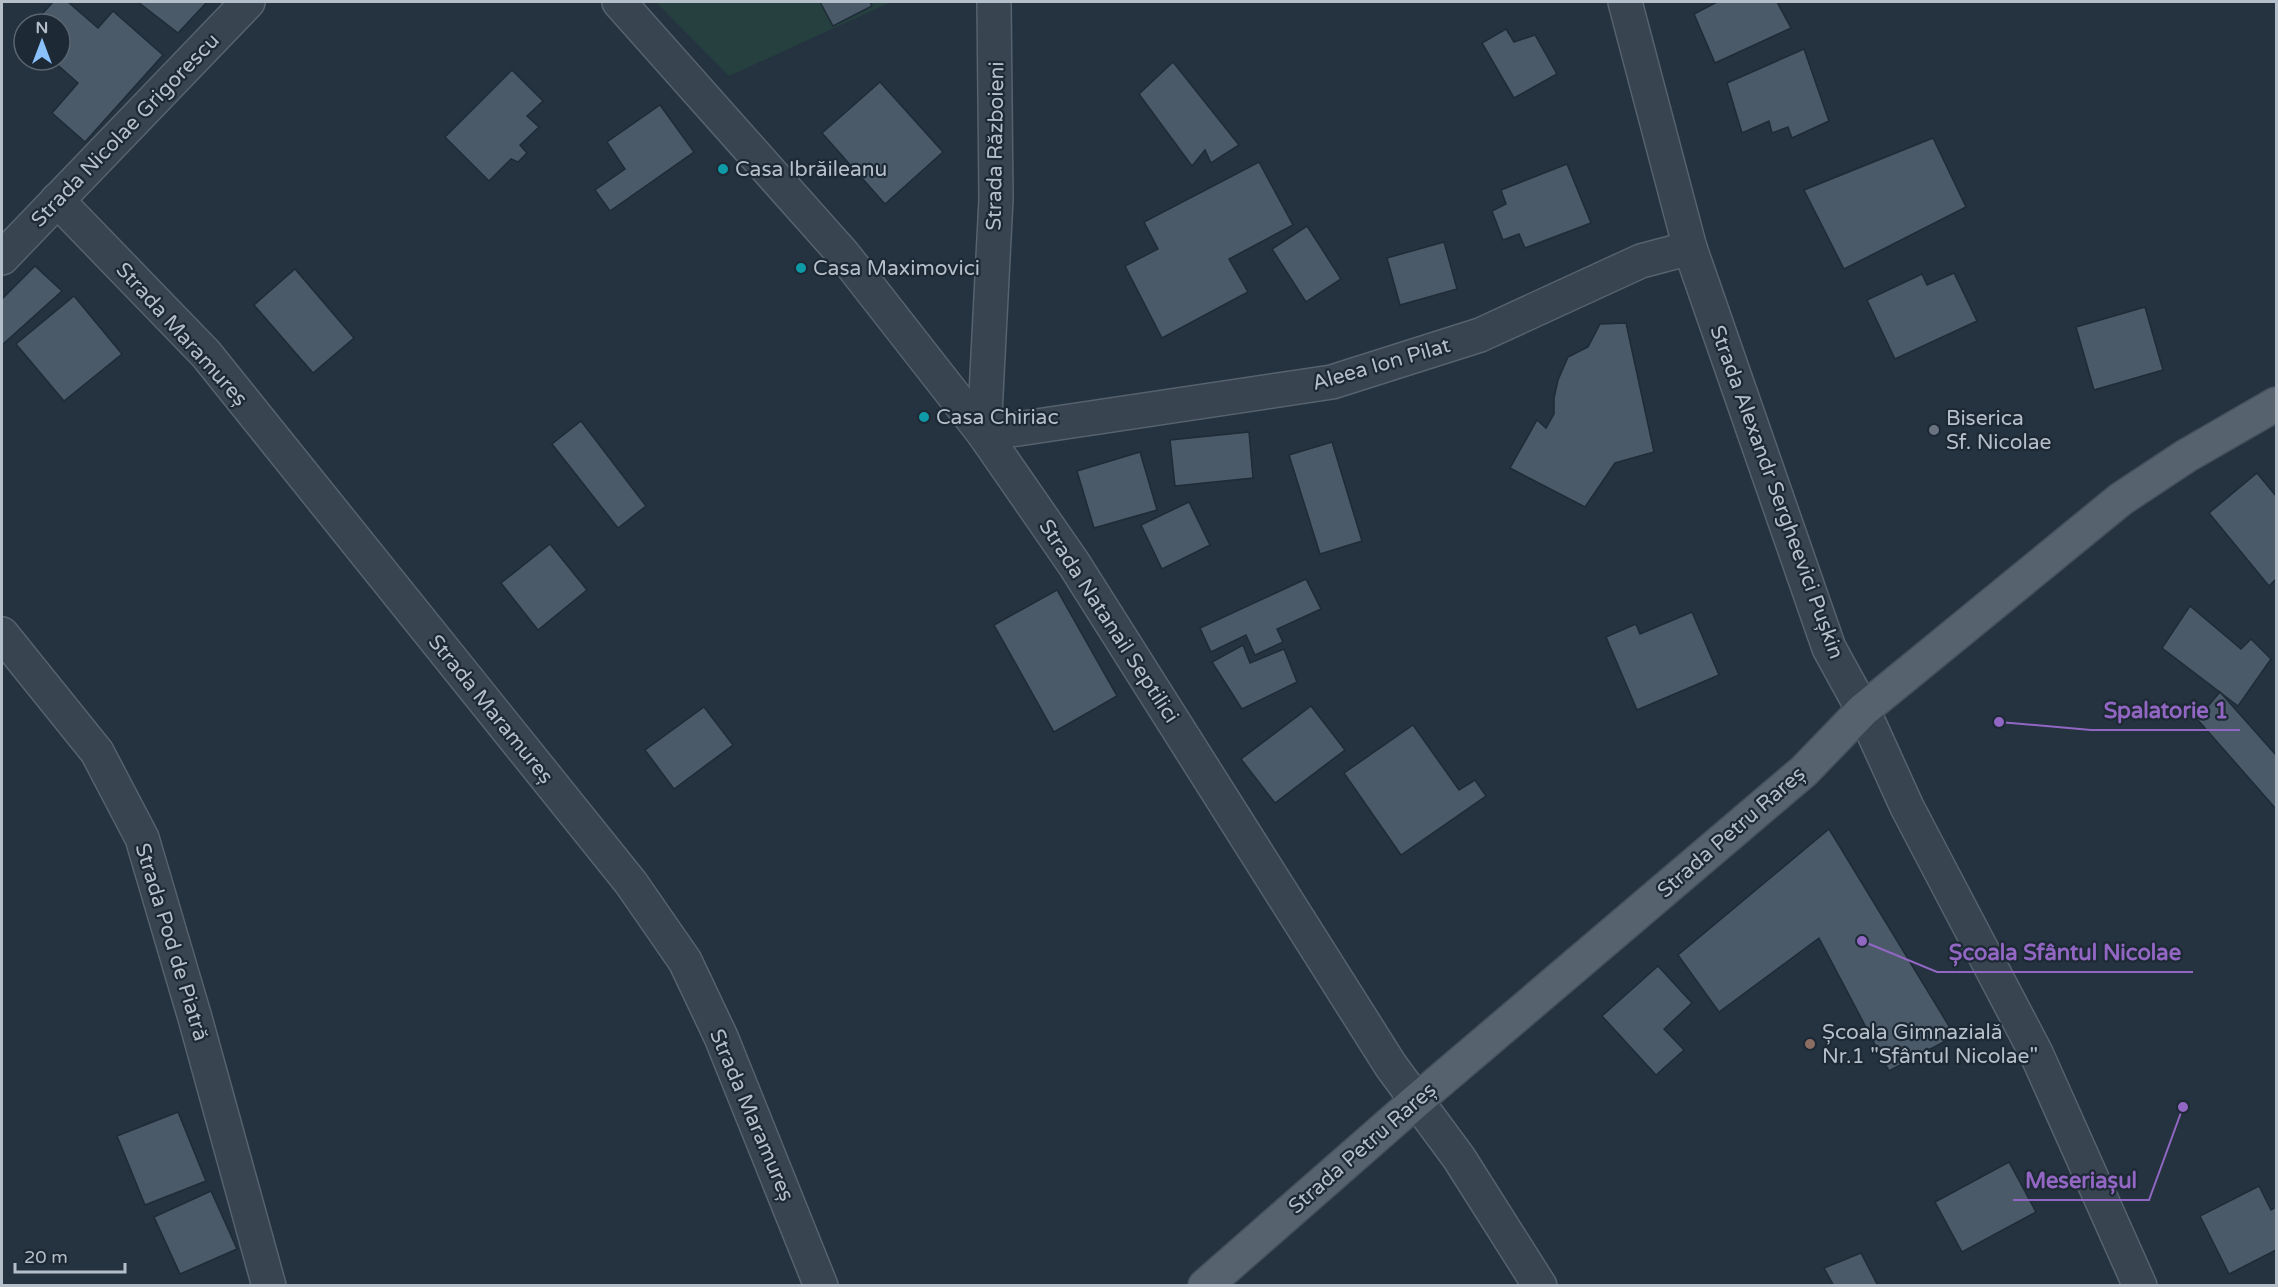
<svg xmlns="http://www.w3.org/2000/svg" width="2278" height="1287" font-family="'Varela Round',sans-serif">
<rect width="100%" height="100%" fill="#24333f"/>
<polygon fill="#264040" points="656,2 891,2 729,76"/>
<g fill="#4a5a68" stroke="#1f2b36" stroke-width="1.5">
<polygon points="53,2 68,2 98,28 113,11 163,55 85,142 52,113 78,83 52,60 60,60 60,24 33,24"/>
<polygon points="138,2 207,2 178,33"/>
<polygon points="820,2 870,2 872,6 833,26"/>
<polygon points="1717,2 1777,2 1791,28 1715,63 1694,14"/>
<polygon points="1506,29 1514,42 1535,35 1557,74 1514,98 1482,43"/>
<polygon points="1804,49 1829,121 1792,138 1788,127 1772,133 1769,121 1742,133 1727,83"/>
<polygon points="1173,62 1239,145 1211,163 1205,150 1192,166 1139,94"/>
<polygon points="512,70 543,101 527,116 539,127 520,145 527,153 518,162 511,159 489,181 445,137"/>
<polygon points="880,82 943,152 885,204 822,133"/>
<polygon points="660,105 694,152 610,211 595,190 625,169 607,142"/>
<polygon points="1933,138 1966,207 1844,269 1804,190"/>
<polygon points="1259,162 1293,225 1229,259 1248,292 1162,338 1125,266 1158,249 1144,222"/>
<polygon points="1567,164 1591,223 1525,248 1519,234 1503,240 1492,211 1506,204 1501,190"/>
<polygon points="1307,226 1341,279 1306,302 1272,249"/>
<polygon points="1444,242 1457,289 1400,305 1387,258"/>
<polygon points="35,266 62,291 2,345 2,299"/>
<polygon points="295,269 354,338 313,373 254,305"/>
<polygon points="1954,273 1977,321 1895,359 1867,300 1922,274 1927,285"/>
<polygon points="74,296 122,354 64,401 16,344"/>
<polygon points="2145,307 2163,370 2094,390 2076,327"/>
<polygon points="1626,323 1654,452 1615,463 1585,507 1510,468 1537,420 1546,428 1554,414 1554,398 1558,380 1568,357 1588,347 1600,324"/>
<polygon points="581,421 646,506 618,528 552,444"/>
<polygon points="1249,432 1253,478 1175,486 1170,440"/>
<polygon points="1332,442 1362,541 1320,554 1289,455"/>
<polygon points="1140,452 1157,510 1094,528 1077,471"/>
<polygon points="2257,473 2276,496 2276,579 2269,586 2209,513"/>
<polygon points="1189,502 1210,545 1162,569 1141,525"/>
<polygon points="550,544 587,590 538,630 501,583"/>
<polygon points="1306,579 1321,609 1277,629 1283,642 1255,655 1246,635 1211,652 1200,628"/>
<polygon points="1057,590 1117,696 1054,732 994,625"/>
<polygon points="2190,606 2241,649 2251,639 2271,659 2238,706 2162,648"/>
<polygon points="1692,612 1719,675 1637,710 1606,637 1636,624 1640,634"/>
<polygon points="1243,645 1250,663 1284,649 1297,682 1242,709 1212,662"/>
<polygon points="2220,692 2276,755 2276,809 2197,719"/>
<polygon points="1311,706 1345,750 1275,803 1241,759"/>
<polygon points="704,707 733,745 674,789 645,750"/>
<polygon points="1413,725 1459,790 1475,780 1486,796 1401,855 1344,773"/>
<polygon points="1829,829 1955,1036 1889,1071 1819,938 1719,1012 1678,955"/>
<polygon points="1658,966 1692,1003 1664,1029 1684,1050 1656,1075 1602,1016"/>
<polygon points="178,1112 206,1181 145,1205 117,1136"/>
<polygon points="2009,1162 2036,1212 1962,1252 1935,1202"/>
<polygon points="2259,1186 2271,1210 2276,1207 2276,1250 2229,1274 2200,1216"/>
<polygon points="211,1191 237,1249 180,1274 154,1217"/>
<polygon points="1861,1253 1878,1286 1834,1286 1824,1268"/>
</g>
<g fill="none" stroke-linecap="round" stroke-linejoin="round">
<defs>
<g id="minor">
<polyline points="619,2 844,255 984,434 1074,564 1391,1066 1459,1158 1540,1286"/>
<polyline points="994,2 996,199 984,434 1332,382 1480,335 1641,261 1690,248"/>
<polyline points="1625,2 1690,248 1829,648 1863,710 1907,807 2036,1053 2140,1286"/>
<polyline points="57,200 206,354 631,883 685,961 721,1037 821,1286"/>
<polyline points="2,258 248,2"/>
<polyline points="2,634 97,752 142,838 195,1018 269,1286"/>
</g>
<polyline id="major" points="1205,1286 1415,1102 1804,771 1863,710 2121,499 2186,456 2276,404"/>
</defs>
<use href="#minor" stroke="#56626d" stroke-width="36"/>
<use href="#major" stroke="#45505b" stroke-width="36"/>
<use href="#minor" stroke="#38444f" stroke-width="33"/>
<use href="#major" stroke="#56636f" stroke-width="33"/>
</g>
<g fill="#0f9aa8" stroke="#1d2934" stroke-width="2">
<circle cx="723" cy="169" r="6"/>
<circle cx="801" cy="268" r="6"/>
<circle cx="924" cy="417" r="6"/>
</g>
<circle fill="#6b7280" stroke="#1d2934" stroke-width="2" cx="1934" cy="430" r="6"/>
<circle fill="#8d6e63" stroke="#1d2934" stroke-width="2" cx="1810" cy="1044" r="6"/>
<g text-anchor="middle" stroke-width="4.5" stroke-linejoin="round" paint-order="stroke">
<g font-size="21" fill="#b5bfca" stroke="#1d2934">
<text transform="translate(125 130) rotate(-46)" y="7">Strada Nicolae Grigorescu</text>
<text transform="translate(995 146) rotate(-89)" y="7">Strada Războieni</text>
<text transform="translate(182 334) rotate(48)" y="7">Strada Maramureș</text>
<text transform="translate(1381 364) rotate(-16)" y="7">Aleea Ion Pilat</text>
<text transform="translate(1777 492) rotate(70)" y="7">Strada Alexandr Sergheevici Pușkin</text>
<text transform="translate(1109 621) rotate(57)" y="7">Strada Natanail Septilici</text>
<text transform="translate(491 709) rotate(51)" y="7">Strada Maramureș</text>
<text transform="translate(1731 832) rotate(-41)" y="7">Strada Petru Rareș</text>
<text transform="translate(172 942) rotate(73)" y="7">Strada Pod de Piatră</text>
<text transform="translate(752 1115) rotate(67)" y="7">Strada Maramureș</text>
<text transform="translate(1362 1148) rotate(-41)" y="7">Strada Petru Rareș</text>
</g>
<g font-size="21" fill="#b5bfca" stroke="#1d2934" text-anchor="start">
<text x="735" y="176">Casa Ibrăileanu</text>
<text x="813" y="275">Casa Maximovici</text>
<text x="936" y="424">Casa Chiriac</text>
<text x="1946" y="425">Biserica<tspan x="1946" dy="24">Sf. Nicolae</tspan></text>
<text x="1822" y="1039">Școala Gimnazială<tspan x="1822" dy="24">Nr.1 "Sfântul Nicolae"</tspan></text>
</g>
</g>
<path fill="none" stroke="#9267c3" stroke-width="2" d="M1999 722L2091 730H2240M1862 941L1937 972H2193M2183 1107L2149 1200H2013"/>
<g fill="#9267c3" stroke="#1d2934" stroke-width="2">
<circle cx="1999" cy="722" r="6"/>
<circle cx="1862" cy="941" r="6"/>
<circle cx="2183" cy="1107" r="6"/>
</g>
<g font-size="22" text-anchor="middle" font-weight="bold" fill="#9267c3" stroke="#1d2934" stroke-width="4.5" stroke-linejoin="round" paint-order="stroke">
<text x="2166" y="718">Spalatorie 1</text>
<text x="2065" y="960">Școala Sfântul Nicolae</text>
<text x="2081" y="1188">Meseriașul</text>
</g>
<rect width="2278" height="1287" fill="none" stroke="#b5bfca" stroke-width="6"/>
<g transform="translate(42 42)"><circle r="28" fill="#1d2934" stroke="#5a6570" stroke-width="1.5"/>
<path d="M0-4.5L10 22L0 15L-10 22Z" fill="#8ac1fa"/>
<text y="-9" font-size="16" font-weight="bold" text-anchor="middle" fill="#b5bfca">N</text>
</g>
<path d="M15 1263v9h110v-9" fill="none" stroke="#b5bfca" stroke-width="3"/>
<text x="24" y="1263" font-size="18" fill="#b5bfca" stroke="#1d2934" stroke-width="4.5" paint-order="stroke">20 m</text>
</svg>
